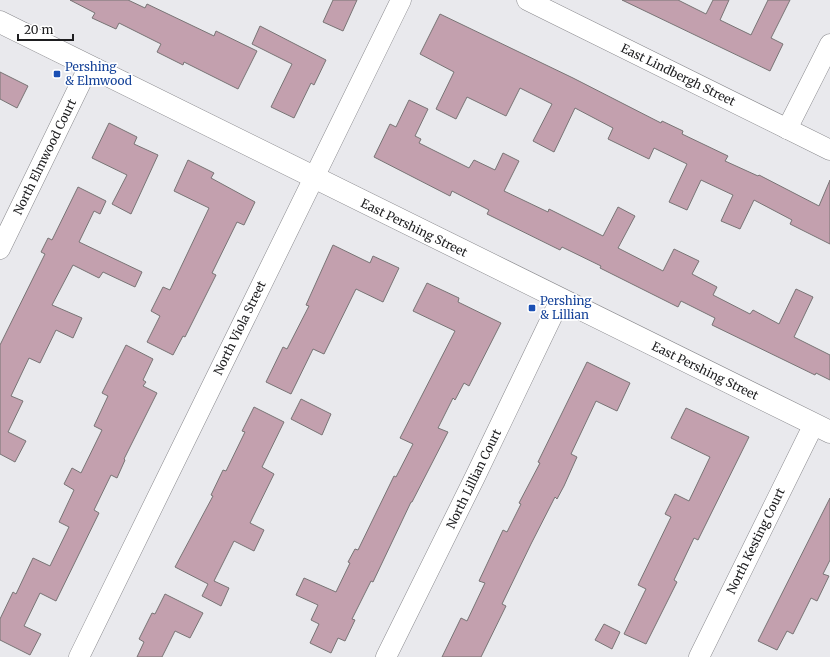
<svg xmlns="http://www.w3.org/2000/svg" width="830" height="657" font-family="Merriweather,serif">
<rect width="100%" height="100%" fill="#e9e9ed"/>
<g fill="#c3a0ae" stroke="#787475">
<polygon points="70,0 128,0 145,8 147,4 214,36 216,31 257,51 238,89 184,62 183,65 157,52 161,44 119,23 116,29 92,18 95,13"/>
<polygon points="333,0 357,0 343,31 323,22"/>
<polygon points="622,0 678,0 706,14 713,0 729,0 720,20 751,35 768,0 790,0 771,38 783,44 770,71"/>
<polygon points="440,14 573,78 661,123 662,121 683,131 682,134 728,156 725,161 758,176 759,175 819,206 830,180 830,244 790,224 792,220 754,200 740,229 721,221 733,195 701,180 687,210 669,202 687,164 654,148 649,159 608,139 613,128 575,108 554,152 533,141 552,104 520,88 506,116 467,97 456,119 436,109 454,72 420,54"/>
<polygon points="260,26 326,60 314,85 311,83 294,118 271,107 292,64 252,44"/>
<polygon points="0,72 28,86 17,108 0,99"/>
<polygon points="409,100 428,109 415,136 421,139 419,143 469,168 474,160 495,170 503,153 519,161 504,191 548,212 549,209 603,236 618,207 635,216 618,248 663,271 674,249 699,261 692,274 717,287 713,295 750,314 753,310 779,324 796,289 813,297 794,337 830,355 830,380 816,373 815,375 712,325 715,318 681,301 678,307 600,268 601,266 562,247 560,250 487,214 489,210 452,191 450,196 374,157 390,124 396,127"/>
<polygon points="109,123 137,137 134,144 158,155 131,214 112,204 127,175 92,158"/>
<polygon points="188,160 214,173 211,178 255,202 244,225 237,222 212,273 216,275 185,337 183,336 173,355 147,342 160,316 151,311 163,287 170,290 209,208 174,191"/>
<polygon points="78,187 106,201 100,214 94,211 79,242 142,272 135,287 103,272 99,278 73,265 52,305 82,318 73,338 56,330 40,363 29,358 11,396 23,401 8,432 26,441 15,462 0,454 0,345 45,254 41,252 48,238 52,240"/>
<polygon points="333,245 370,263 373,256 399,268 383,302 356,289 324,354 313,349 291,394 266,382 283,347 287,349 309,306 306,305"/>
<polygon points="427,283 459,298 458,302 501,323 469,386 464,383 455,400 453,398 438,428 448,432 412,502 411,502 373,582 371,581 352,619 355,620 345,641 338,638 331,653 310,643 319,624 311,620 318,605 296,595 304,578 336,592 350,563 348,562 355,549 358,550 394,476 396,477 413,444 400,438 455,331 413,311"/>
<polygon points="126,345 153,359 143,380 146,382 143,386 157,393 124,459 125,460 117,478 111,475 94,510 99,513 56,601 40,593 24,626 41,634 30,655 0,640 0,619 13,592 16,594 33,558 50,566 69,527 59,522 74,490 64,484 72,468 81,473 102,430 94,426 108,396 102,393"/>
<polygon points="587,362 630,383 617,411 596,401 571,454 577,457 564,486 557,499 555,497 531,544 502,604 506,606 481,657 442,657 461,618 467,621 485,583 479,581 503,530 507,532 521,504 519,503 540,463 538,462"/>
<polygon points="301,399 331,414 322,435 291,419"/>
<polygon points="254,407 284,422 262,467 274,474 250,523 264,530 254,551 234,541 214,581 229,588 221,606 202,596 208,584 175,567 213,496 211,495 223,470 226,471 245,432 242,431"/>
<polygon points="686,408 749,437 698,540 694,538 674,580 677,582 646,644 624,634 646,589 638,585 671,517 665,514 675,494 689,501 710,457 671,438"/>
<polygon points="830,498 830,560 823,574 829,576 817,601 811,598 793,634 787,631 777,650 758,641"/>
<polygon points="165,594 203,613 190,638 175,631 162,657 137,657 144,642 139,639 152,613 155,614"/>
<polygon points="604,624 620,632 612,649 595,640"/>
</g>
<g fill="none" stroke-linecap="round" stroke-linejoin="round">
<defs>
<g id="street">
<polyline points="527,0 830,150"/>
<polyline points="787,129 830,44"/>
<polyline points="0,249 89,66"/>
<polyline points="79,657 401,0"/>
<polyline points="386,657 475,477 560,300"/>
<polyline points="699,657 814,424"/>
</g>
<polyline id="secondary" points="0,22 830,432"/>
</defs>
<use href="#street" stroke="#8a8a8e" stroke-width="21"/>
<use href="#secondary" stroke="#8a8a8e" stroke-width="23"/>
<use href="#street" stroke="#fff" stroke-width="20"/>
<use href="#secondary" stroke="#fff" stroke-width="22"/>
</g>
<g fill="#1a4fb4" stroke="#fff" stroke-width="1.5">
<rect x="53" y="70" width="8" height="8" rx="2"/>
<rect x="528" y="304" width="8" height="8" rx="2"/>
</g>
<g text-anchor="middle" stroke-width="3.5" stroke-linejoin="round" paint-order="stroke">
<g font-size="12" fill="#164399" stroke="#fff" text-anchor="start">
<text x="65" y="71">Pershing<tspan x="65" dy="14">&amp; Elmwood</tspan></text>
<text x="540" y="305">Pershing<tspan x="540" dy="14">&amp; Lillian</tspan></text>
</g>
<g font-size="12" fill="#1e1e20" stroke="#fff">
<text transform="translate(678 75) rotate(26)" y="4">East Lindbergh Street</text>
<text transform="translate(45 157) rotate(-64)" y="4">North Elmwood Court</text>
<text transform="translate(414 228) rotate(26)" y="4">East Pershing Street</text>
<text transform="translate(240 328) rotate(-64)" y="4">North Viola Street</text>
<text transform="translate(705 371) rotate(26)" y="4">East Pershing Street</text>
<text transform="translate(474 479) rotate(-64)" y="4">North Lillian Court</text>
<text transform="translate(756 541) rotate(-64)" y="4">North Kesting Court</text>
</g>
</g>
<path d="M18 34v6h55v-6" fill="none" stroke="#1e1e20" stroke-width="2"/>
<text x="24" y="34" font-size="12" fill="#1e1e20" stroke="#ffffff" stroke-width="3" paint-order="stroke">20 m</text>
</svg>
